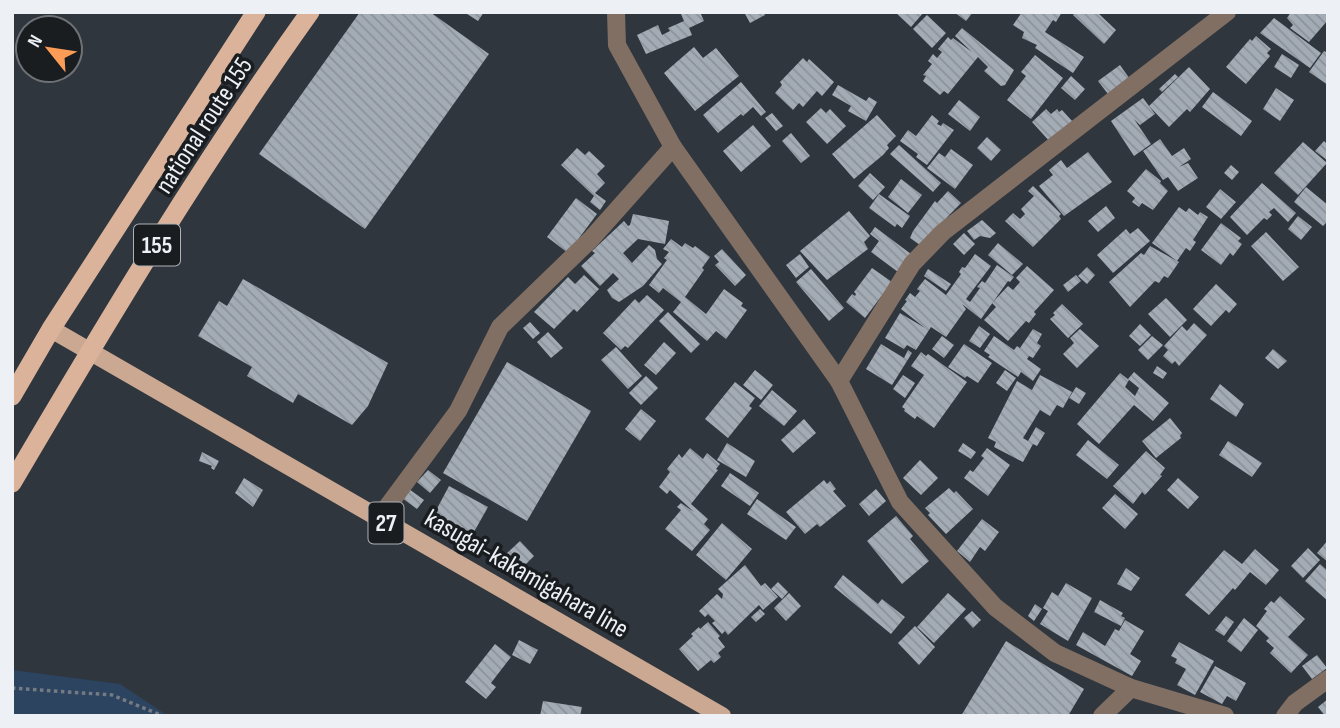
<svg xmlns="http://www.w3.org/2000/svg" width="1340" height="728" font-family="'Sofia Sans Condensed',sans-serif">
<defs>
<pattern id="building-back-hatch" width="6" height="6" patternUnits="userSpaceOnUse" patternTransform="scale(1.75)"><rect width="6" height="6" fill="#a3abb4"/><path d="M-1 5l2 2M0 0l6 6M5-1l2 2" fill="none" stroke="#8c929a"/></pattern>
</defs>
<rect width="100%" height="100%" fill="#2f363d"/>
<polygon fill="#2c4460" points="12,670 120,684 168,716 12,716"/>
<g fill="url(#building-back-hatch)">
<polygon points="360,12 430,12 489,54 365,229 259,154"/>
<polygon points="464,12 484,12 478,21"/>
<polygon points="686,12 700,12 704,21 689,28 692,35 646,54 637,35 658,25 662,35 670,31 668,28 684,21 681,14"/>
<polygon points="744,12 763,12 765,15 750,23"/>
<polygon points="895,12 924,12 911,27"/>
<polygon points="954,12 973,12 966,21"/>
<polygon points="1022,12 1062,12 1056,22 1053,20 1045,32 1084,57 1073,73 1035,48 1037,45 1022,38 1024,32 1013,25"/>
<polygon points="1075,12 1097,12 1116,30 1104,44 1073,15"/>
<polygon points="1291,12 1328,12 1328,20 1309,42 1290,28 1293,25 1287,18"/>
<polygon points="927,15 946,33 932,48 913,29"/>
<polygon points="1274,18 1321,53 1310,68 1260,33"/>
<polygon points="962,28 1014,70 1005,85 1001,86 984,71 988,67 978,57 948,94 944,91 940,95 923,81 926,76 923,75 932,64 928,61 933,54 937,58 942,52 938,49 948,37 951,40 953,38 972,52 955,36"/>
<polygon points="1256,36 1271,49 1267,53 1270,56 1246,84 1226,67 1250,39 1252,41"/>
<polygon points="694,47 703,58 716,48 739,76 695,111 664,73"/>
<polygon points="1324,51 1328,53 1328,85 1309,72"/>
<polygon points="1282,54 1299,65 1291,78 1274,67"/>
<polygon points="1035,55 1063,78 1031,119 1007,100 1026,76 1021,72"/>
<polygon points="803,58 807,62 809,59 834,82 822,96 817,91 803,107 799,103 793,110 775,93 782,85 780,82"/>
<polygon points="1120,65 1132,82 1111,98 1098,81"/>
<polygon points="1189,67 1210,89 1190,112 1187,109 1169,127 1149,106"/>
<polygon points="1175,74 1178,77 1162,92 1159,89"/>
<polygon points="1071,76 1085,89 1075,100 1061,88"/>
<polygon points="741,82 766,112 761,116 753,107 743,116 741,114 718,133 703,115"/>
<polygon points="838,85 866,101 869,97 877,102 866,121 848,111 851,106 832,95"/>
<polygon points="1276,88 1294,100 1280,121 1263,109"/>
<polygon points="1213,92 1252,121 1241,136 1202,107"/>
<polygon points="1143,98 1155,114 1140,125 1134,119 1151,144 1134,156 1111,121"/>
<polygon points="959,100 980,117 970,131 948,114"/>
<polygon points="821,108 826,113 830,109 846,126 827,144 806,122"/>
<polygon points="1046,109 1051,114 1057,109 1059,112 1062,110 1073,122 1051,143 1032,122"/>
<polygon points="772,113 783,126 776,131 765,118"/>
<polygon points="877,115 896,136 887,145 889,148 883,155 854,179 832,154"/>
<polygon points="932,115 939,121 937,124 941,126 943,123 954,130 927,165 916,157 918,154 900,141 908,130 916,136"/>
<polygon points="753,125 771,146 741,172 723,151"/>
<polygon points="791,133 810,156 801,163 782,141"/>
<polygon points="987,137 1001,150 991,161 977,148"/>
<polygon points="1160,139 1172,156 1184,148 1191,159 1179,167 1188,163 1198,178 1178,191 1168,177 1163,180 1143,151"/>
<polygon points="1324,141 1328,145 1328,161 1315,151"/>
<polygon points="1303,142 1327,163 1298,195 1274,173"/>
<polygon points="899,145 941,183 933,192 890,154"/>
<polygon points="577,148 585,155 589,151 605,166 597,174 605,183 595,193 606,201 600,210 590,202 594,196 561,165"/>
<polygon points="951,149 973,165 955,189 927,168 939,153 945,157"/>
<polygon points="1088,152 1112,182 1064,216 1039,186 1053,175 1049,170 1061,160 1067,168"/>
<polygon points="1231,165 1239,172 1232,180 1224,173"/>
<polygon points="1146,169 1161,181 1160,183 1168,191 1153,210 1142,203 1139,207 1132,202 1135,198 1127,191"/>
<polygon points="870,173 885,187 873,200 858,186"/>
<polygon points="901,179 922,195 908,213 888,197"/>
<polygon points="1262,183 1296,213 1288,222 1274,208 1269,212 1272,215 1267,220 1264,218 1247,235 1230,217"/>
<polygon points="1033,186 1061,214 1059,216 1061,219 1033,247 1005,221 1013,213 1020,219 1025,214 1021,209 1034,196 1028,191"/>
<polygon points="1306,187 1328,205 1328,221 1323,226 1294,202"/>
<polygon points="1220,189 1236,202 1221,219 1206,207"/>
<polygon points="948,191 961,203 920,245 910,238 913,231 935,201 937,203"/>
<polygon points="879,194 910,216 902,228 897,224 895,227 869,208"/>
<polygon points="576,198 597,214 568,253 547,237"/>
<polygon points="1106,206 1115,218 1098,232 1088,221"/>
<polygon points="1179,207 1186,212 1189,208 1198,215 1200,212 1208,217 1193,240 1196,242 1190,251 1186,248 1177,261 1152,243"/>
<polygon points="849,211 870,236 864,242 868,249 827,280 800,251"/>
<polygon points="633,214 669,221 665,244 638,239 623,253 632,263 649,245 655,250 657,259 662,264 643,286 619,302 612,298 607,290 619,279 613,273 600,286 581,266 595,253 592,251 624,221 628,226 630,225"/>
<polygon points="1298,216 1312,227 1301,240 1288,229"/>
<polygon points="982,220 996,233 990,238 980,236 974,240 967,231"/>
<polygon points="1221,223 1241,238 1238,241 1242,244 1233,256 1230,253 1221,265 1201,250"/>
<polygon points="875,227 911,254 898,272 871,252 879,241 870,234"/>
<polygon points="1138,228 1150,241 1113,273 1097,255 1126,229 1130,234"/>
<polygon points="1266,232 1299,267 1283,281 1251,246"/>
<polygon points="964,233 975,244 964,255 953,244"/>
<polygon points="671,239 682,247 685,243 693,248 695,246 710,257 702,268 704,270 685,297 706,314 724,289 743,303 741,306 747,310 726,339 716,331 707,341 673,312 681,302 663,288 659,293 649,285 667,260 664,258 669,252 663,249"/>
<polygon points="998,243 1023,264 1012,275 988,255"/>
<polygon points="1150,246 1179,262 1168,278 1164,276 1159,283 1155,281 1130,307 1109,282 1141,253 1144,255"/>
<polygon points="722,249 746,275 735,286 715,265 719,262 714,256"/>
<polygon points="800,254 809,267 796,278 786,265"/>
<polygon points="975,254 991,266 966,299 970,302 980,288 977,287 982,281 985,283 997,265 1014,277 1010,282 1008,281 981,319 962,304 966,309 946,337 931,327 916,350 907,345 904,349 885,338 900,313 925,328 901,309 907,301 905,300 910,293 915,297 920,291 917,289 925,279 946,295 961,274 959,272 962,267 965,268"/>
<polygon points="1027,266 1054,290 1034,312 1036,314 1029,323 1026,321 1008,341 984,320 996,307 992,303 1008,286 1013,290 1020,282 1016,278"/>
<polygon points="1087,267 1095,275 1087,284 1078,276"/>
<polygon points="872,268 892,282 865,318 846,302 852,294 855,296 856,294 854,292"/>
<polygon points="811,269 844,308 829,321 796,282"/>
<polygon points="928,269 951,284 946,291 924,276"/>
<polygon points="584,275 599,289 577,312 574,309 554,329 534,312 568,277 575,284"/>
<polygon points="1076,275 1081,281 1068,292 1063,285"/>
<polygon points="243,279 388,363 368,406 352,425 298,394 293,403 247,376 252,367 198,336 219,301 227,306"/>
<polygon points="1216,284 1237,304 1229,313 1226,310 1211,326 1193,309"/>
<polygon points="647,295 664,310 628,348 625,346 621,350 603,333 635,299 639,303"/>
<polygon points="1166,298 1187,320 1170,337 1148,314"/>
<polygon points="1062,304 1083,324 1068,338 1050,319 1055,315 1053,313"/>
<polygon points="668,312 700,344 691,353 659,321"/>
<polygon points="530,322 540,333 533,339 523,328"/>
<polygon points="1194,323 1207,335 1179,366 1175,361 1172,364 1163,356 1168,350 1164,346 1182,326 1187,331"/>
<polygon points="1140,324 1151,335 1140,346 1129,336"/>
<polygon points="979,326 990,334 980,348 969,341"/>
<polygon points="1033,329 1042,334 1037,343 1041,346 1033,358 1029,356 1027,359 1041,369 1033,381 1021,372 1018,377 988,357 990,355 984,351 994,336 1014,350 1017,346 1020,348"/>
<polygon points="1080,329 1099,346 1077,368 1063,354 1074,343 1070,338"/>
<polygon points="548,332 563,348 551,358 537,342"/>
<polygon points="942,336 954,345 944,358 932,349"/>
<polygon points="1152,336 1163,345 1148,360 1138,350"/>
<polygon points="664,342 676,353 656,375 644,365"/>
<polygon points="881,344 904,358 908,350 912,353 892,385 866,369"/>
<polygon points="964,344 992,363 978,383 967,376 965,378 948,367"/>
<polygon points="616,347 642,376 628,389 601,360"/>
<polygon points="1273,349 1287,361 1278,369 1265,358"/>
<polygon points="921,352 926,356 928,354 967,382 934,428 917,416 915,419 904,411 905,409 902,407 924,375 911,366"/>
<polygon points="507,362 591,411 527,521 443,473"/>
<polygon points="1157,366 1167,373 1163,379 1153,373"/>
<polygon points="755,370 773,385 761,400 743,385"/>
<polygon points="1005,370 1016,378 1007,391 996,383"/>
<polygon points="1134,372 1169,403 1153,421 1134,405 1099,444 1077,424 1120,373 1129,380 1125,387 1135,396 1139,388 1128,379"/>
<polygon points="903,375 915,383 905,398 893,389"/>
<polygon points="1040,375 1072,392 1063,408 1057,405 1050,416 1040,410 1023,438 1028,441 1036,427 1045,433 1037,446 1033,444 1023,462 994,447 996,442 988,438 1017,381 1032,390"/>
<polygon points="646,376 658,388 641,405 629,393"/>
<polygon points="735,382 755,398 749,406 752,408 728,438 705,419"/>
<polygon points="1220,384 1244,404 1236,417 1210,399"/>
<polygon points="1076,387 1086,393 1079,404 1069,398"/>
<polygon points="772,390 797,411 784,426 759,406"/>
<polygon points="641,409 656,421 640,441 625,429"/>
<polygon points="1170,418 1182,433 1180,436 1181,438 1156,458 1142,441"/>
<polygon points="804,419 816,433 793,453 781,440"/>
<polygon points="1088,440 1119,465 1107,479 1076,455"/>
<polygon points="1228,441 1262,463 1252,477 1219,455"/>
<polygon points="727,443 755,461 746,477 717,460"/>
<polygon points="963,443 976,452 971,459 958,451"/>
<polygon points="690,448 703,459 707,453 720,464 716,469 718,470 691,504 708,519 704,524 710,530 692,551 665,529 681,510 677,507 681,503 694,512 670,490 667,494 659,487 670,472 667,469 679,454 682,458"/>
<polygon points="987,448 1010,465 988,496 964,478 970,470 973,472 984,458 981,456"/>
<polygon points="1146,451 1165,468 1160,475 1162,476 1145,495 1142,492 1133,504 1113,486"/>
<polygon points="202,452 219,461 214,470 211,468 212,466 199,461"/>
<polygon points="920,460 938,478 921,495 903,478"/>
<polygon points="428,470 441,480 430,493 417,482"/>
<polygon points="730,473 759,493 750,506 721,486"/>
<polygon points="244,478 263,490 253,507 235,493"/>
<polygon points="1178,478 1199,497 1188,509 1167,490"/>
<polygon points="824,480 827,484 830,481 836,489 833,491 846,506 820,527 817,524 805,534 786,512"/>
<polygon points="449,486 488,507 470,539 432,518"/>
<polygon points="949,488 954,493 956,491 973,509 946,534 928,515 930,513 925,508"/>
<polygon points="409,489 424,500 417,509 402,498"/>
<polygon points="876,489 886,501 869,516 859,504"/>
<polygon points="1115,494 1138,514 1125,529 1102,508"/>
<polygon points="757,499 796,527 786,540 747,514"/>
<polygon points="896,516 913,536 910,539 929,561 902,584 867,541"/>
<polygon points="982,519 999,532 985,551 980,547 970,562 957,551"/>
<polygon points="722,523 752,549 726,580 696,555"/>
<polygon points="1328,540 1328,562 1317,553"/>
<polygon points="520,541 534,556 521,569 506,554"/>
<polygon points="1308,548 1320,560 1303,578 1291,566"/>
<polygon points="1255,549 1279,570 1266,585 1250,572 1235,590 1233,588 1209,615 1185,595 1224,550 1242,564"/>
<polygon points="1320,564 1328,571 1328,601 1305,581"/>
<polygon points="745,565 761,586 765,583 778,597 763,610 759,605 728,635 725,631 722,634 712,623 715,621 708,614 705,617 699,611 717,594 722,599 723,594 718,589"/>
<polygon points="1126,568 1140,578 1131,591 1117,584"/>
<polygon points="843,575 878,604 882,599 905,617 891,634 834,587"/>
<polygon points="778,582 788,592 782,599 771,589"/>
<polygon points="1066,583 1092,598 1068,641 1040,624 1048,611 1043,608 1052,592 1058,596"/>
<polygon points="789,593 801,606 786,621 774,608"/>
<polygon points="948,593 966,609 934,643 917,627"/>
<polygon points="1280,596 1305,619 1288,637 1308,655 1291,673 1270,653 1274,648 1266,641 1269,638 1256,626 1267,611 1264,609 1271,601 1274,603"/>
<polygon points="1100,600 1123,613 1121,616 1125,618 1121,626 1094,612"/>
<polygon points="1035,604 1042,609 1034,621 1028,616"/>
<polygon points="760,609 765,614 756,622 751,617"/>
<polygon points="972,611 981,620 973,628 964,618"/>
<polygon points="1226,616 1234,622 1224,636 1215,630"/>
<polygon points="1244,618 1258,630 1241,652 1227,641"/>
<polygon points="1125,620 1144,631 1130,654 1141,661 1132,676 1076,645 1083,632 1105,646 1115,629 1119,631"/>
<polygon points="708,622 720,636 718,638 725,647 718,653 721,657 714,663 711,660 698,671 679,649 693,636 691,634 699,627 700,629"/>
<polygon points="915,626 935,647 919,665 898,643"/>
<polygon points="519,640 538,650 530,664 512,655"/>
<polygon points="1006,641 1084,689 1068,716 961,716"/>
<polygon points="1179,642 1214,661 1195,695 1177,685 1186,669 1175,663 1177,659 1171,656"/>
<polygon points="495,644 511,657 491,683 496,687 486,699 465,682"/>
<polygon points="1317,655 1327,668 1312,679 1302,666"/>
<polygon points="1215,666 1246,683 1236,701 1227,696 1222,704 1200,692"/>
<polygon points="1328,699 1328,716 1325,716 1318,707"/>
<polygon points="543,701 582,707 580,716 540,716"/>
</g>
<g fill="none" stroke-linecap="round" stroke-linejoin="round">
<polyline stroke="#757b82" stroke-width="3.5" stroke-dasharray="3.5 3.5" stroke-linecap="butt" points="12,688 112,695 163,716"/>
<g stroke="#816f64" stroke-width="18">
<polyline points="839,381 912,264 943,232 1227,12"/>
<polyline points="379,518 458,411 500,327 591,239 673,147"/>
<polyline points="1102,716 1131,688"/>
<polyline points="1285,716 1295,703 1328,679"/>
</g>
<polyline stroke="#816f64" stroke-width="18" points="616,12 617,45 673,147 839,381 900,502 995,607 1055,653 1131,688 1225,716"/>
<polyline stroke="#cba891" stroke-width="18" points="51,329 722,716"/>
<g stroke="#dab39a" stroke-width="19">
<polyline points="12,396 51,329 256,12"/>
<path d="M12,483C106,323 202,163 310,12"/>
</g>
</g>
<g text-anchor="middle" stroke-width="7" stroke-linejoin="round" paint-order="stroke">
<g fill="#1a1d20" stroke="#aeb1b6" stroke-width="2">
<rect x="134" y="224.5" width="46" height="41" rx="5"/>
<rect x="368.5" y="502.5" width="35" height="41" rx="5"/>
</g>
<g font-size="24" font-weight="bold" fill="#edf1f6">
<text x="157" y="253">155</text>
<text x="386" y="531">27</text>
</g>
<g font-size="26" fill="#edf1f6" stroke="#1a1d20">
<text transform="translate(203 125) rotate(-57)" y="9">national route 155</text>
<text transform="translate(527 573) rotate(30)" y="9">kasugai-kakamigahara line</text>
</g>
</g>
<rect width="1340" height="728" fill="none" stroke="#edf1f6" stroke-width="28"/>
<g transform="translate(49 49) rotate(300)"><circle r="33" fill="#1a1d20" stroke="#6e7276" stroke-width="2"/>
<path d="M0-5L12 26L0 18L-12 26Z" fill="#fd9c56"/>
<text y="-10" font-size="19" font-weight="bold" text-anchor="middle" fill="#edf1f6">N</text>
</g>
</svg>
